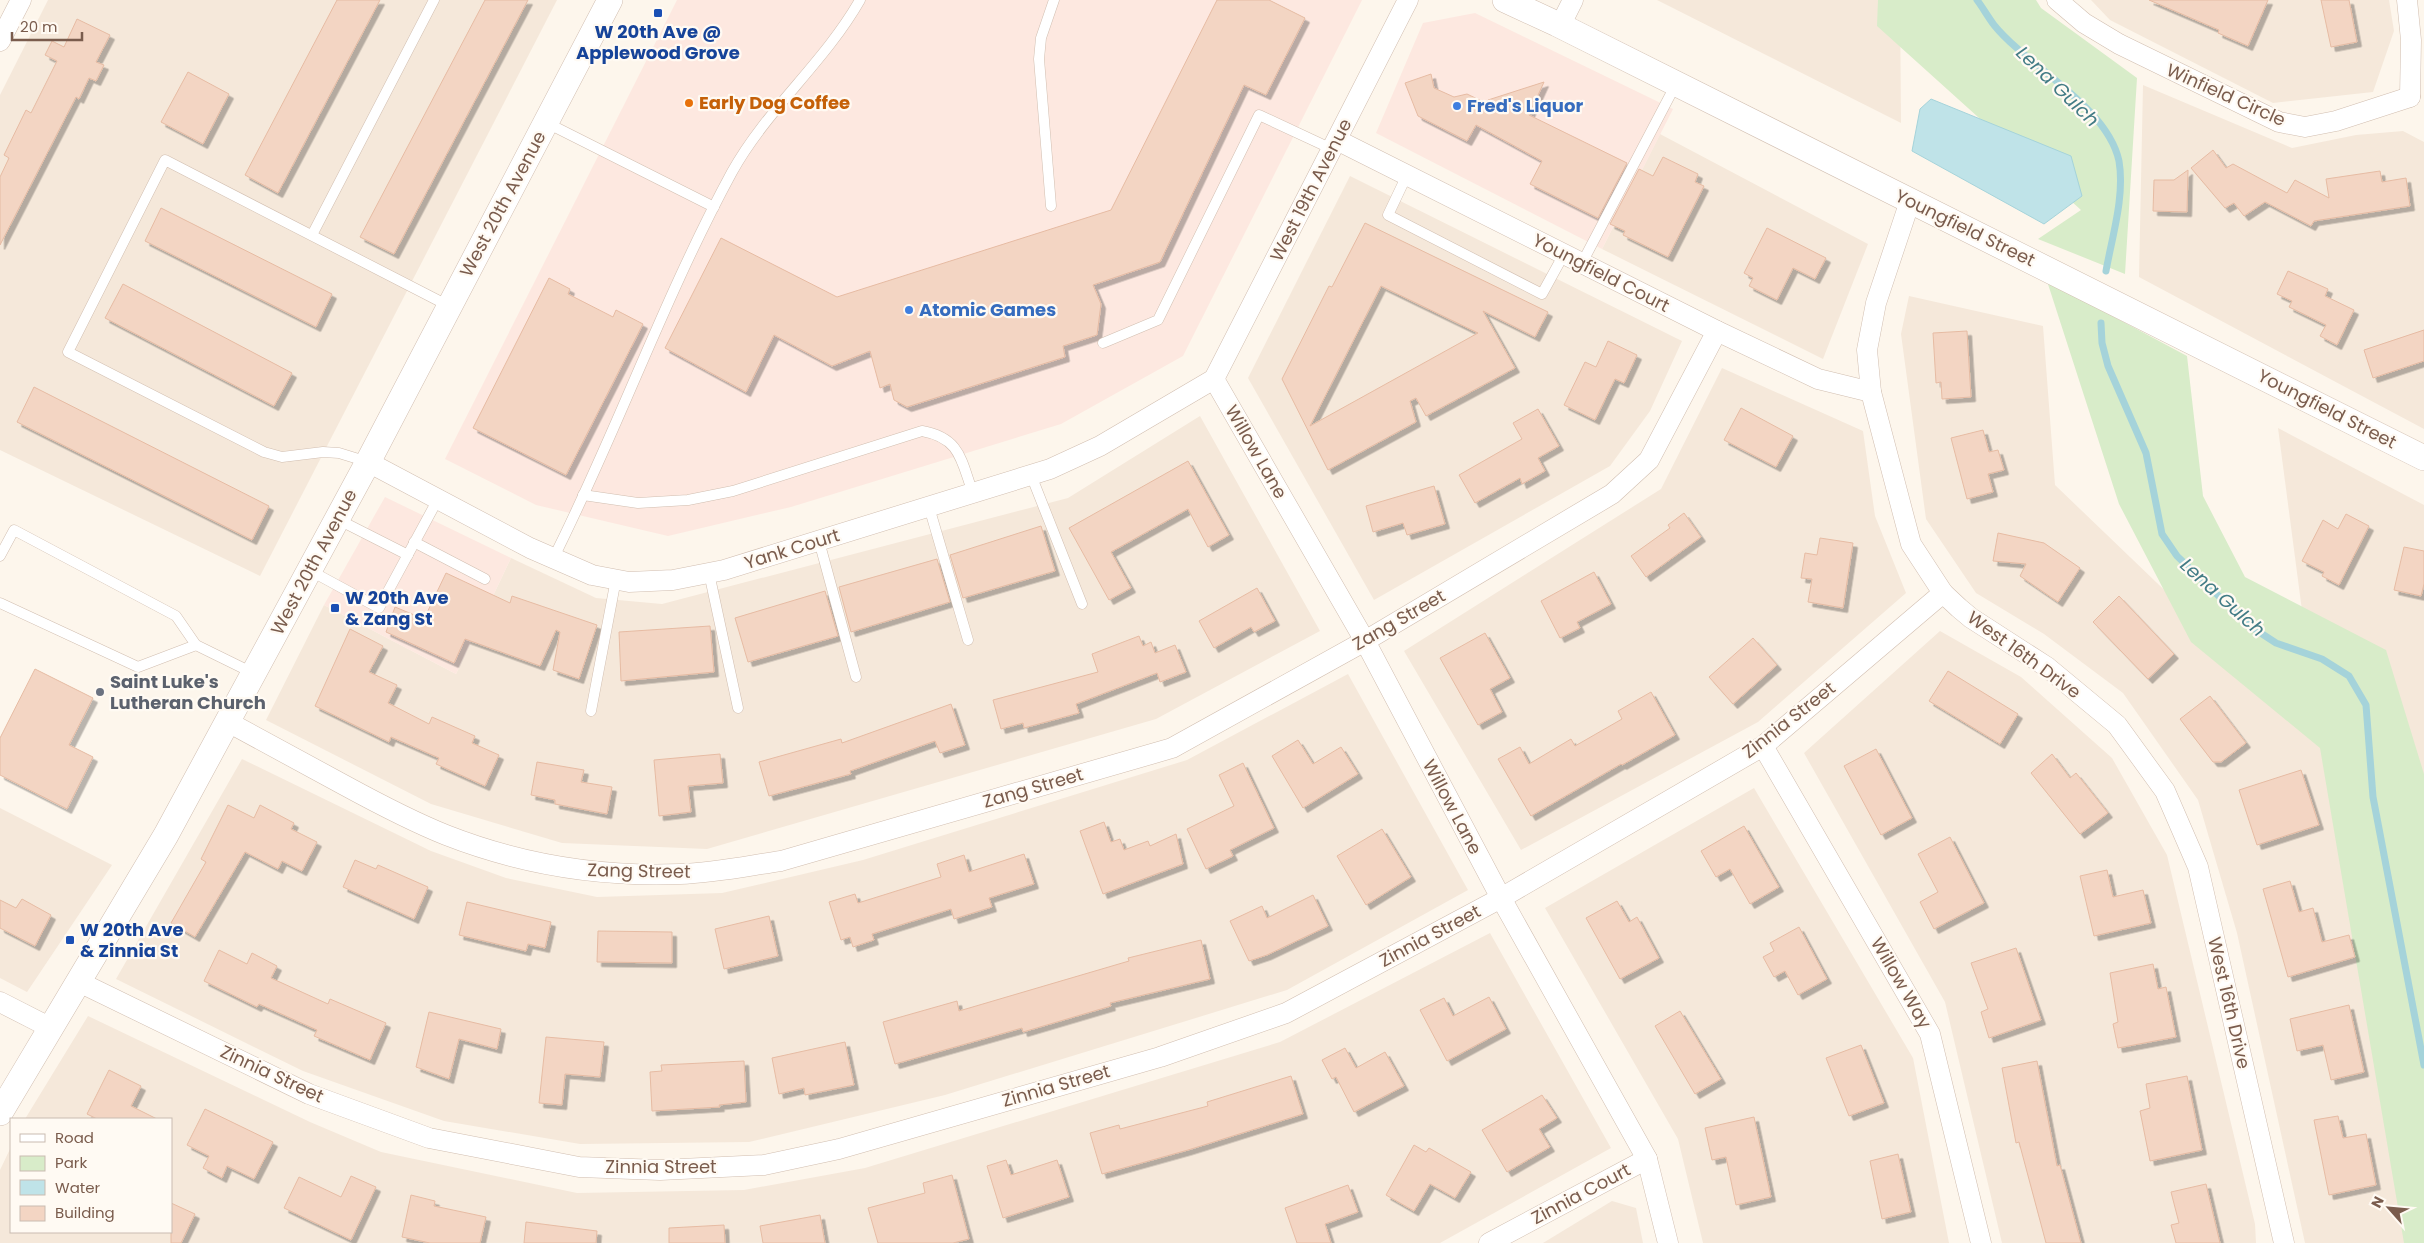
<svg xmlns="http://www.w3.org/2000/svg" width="2424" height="1243" font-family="Poppins,sans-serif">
<defs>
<filter id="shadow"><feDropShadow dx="4.5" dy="4.5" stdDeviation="0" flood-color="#0004"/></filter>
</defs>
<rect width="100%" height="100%" fill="#fdf6ec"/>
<g fill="#f5e8da">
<polygon points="48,0 557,0 260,576 0,450 0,95"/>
<polygon points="1657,0 1900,0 1901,123"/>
<polygon points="2091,0 2389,0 2394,31 2373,92 2273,103 2110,20"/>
<polygon points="2143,85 2292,148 2356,135 2403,131 2424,142 2424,429 2139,277"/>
<polygon points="1660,134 1868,244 1823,359 1602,249"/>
<polygon points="1350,176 1682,341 1650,411 1610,466 1374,600 1248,378"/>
<polygon points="1909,296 2043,326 2055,485 2334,753 2424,1243 2305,1243 2237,933 2198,800 2123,693 2044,634 1976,593 1926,519 1901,334"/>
<polygon points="1722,368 1863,431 1875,516 1906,593 1758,722 1521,850 1404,651 1661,489"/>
<polygon points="1200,416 1320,631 1156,719 707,849 562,843 431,804 266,720 324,605 456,674 511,558 596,598 662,604 1068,498"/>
<polygon points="2278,428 2424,505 2424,890 2303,618"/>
<polygon points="1940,631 2021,677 2112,758 2167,855 2255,1224 2256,1243 2002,1243 1945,1002 1804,753"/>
<polygon points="1348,674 1468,890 1287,990 945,1095 749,1142 580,1144 444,1121 303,1071 116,979 242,759 431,851 506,878 597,897 722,893 863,860 1187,760"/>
<polygon points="1754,788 1913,1058 1949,1243 1703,1243 1678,1139 1545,908"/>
<polygon points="0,808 112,865 27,992 0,978"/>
<polygon points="1490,933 1611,1148 1440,1243 0,1243 0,1170 11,1147 11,1232 171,1232 171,1119 25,1119 88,1016 310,1122 381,1152 577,1193 744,1190 865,1168 1280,1042"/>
<polygon points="1612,1201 1636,1208 1643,1243 1543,1243"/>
</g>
<g fill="#fde8e0">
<polygon points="677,0 1362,0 1183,356 1061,424 791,507 668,536 536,505 445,459"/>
<polygon points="1475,13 1673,109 1602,249 1376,133 1423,23"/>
<polygon points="385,497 511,558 456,674 324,605"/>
</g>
<g fill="#d8ecc9">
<polygon points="1878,0 2036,0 2041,8 2137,78 2125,274 2038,239 2081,210 1877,26"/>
<polygon points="2047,281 2187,356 2203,496 2245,577 2386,650 2424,774 2424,1243 2404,1243 2320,748 2191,642 2119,504"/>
</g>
<polygon fill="#bfe3e8" stroke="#a5d3da" points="1931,99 2071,156 2082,196 2044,224 1912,151 1920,109"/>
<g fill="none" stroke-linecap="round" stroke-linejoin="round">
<g stroke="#a5d3da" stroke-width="7">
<path d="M1977,0C1983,8 1988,17 1994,25C2028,67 2107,106 2119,161C2125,196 2112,237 2106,271"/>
<polyline points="2101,323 2102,343 2108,366 2146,453 2162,534 2177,556 2250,626 2276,643 2322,659 2349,676 2366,705 2373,797 2424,1065"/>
</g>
</g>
<g fill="#f3d5c3" stroke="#e6bba3" fill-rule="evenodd" filter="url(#shadow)">
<polygon points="337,0 380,0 278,193 245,175"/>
<polygon points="485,0 528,0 394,254 360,237"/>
<polygon points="1217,0 1269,0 1305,18 1266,95 1244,85 1160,262 1093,285 1101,304 1097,335 1063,346 1065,357 907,407 894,400 890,384 880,388 870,351 832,366 774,335 746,392 665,348 721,238 837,297 1111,210"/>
<polygon points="2149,0 2268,0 2248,46 2218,33 2219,30"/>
<polygon points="2321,0 2349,0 2357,42 2331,47"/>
<polygon points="77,19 110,35 96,62 104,65 96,81 89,78 79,99 76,97 0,245 0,177 9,158 4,155 26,110 31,113 57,61 45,55 52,41 64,47"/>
<polygon points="188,72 229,94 203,144 161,122"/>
<polygon points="1431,74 1434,88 1454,97 1467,94 1486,103 1488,100 1544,82 1529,115 1627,163 1598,218 1530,184 1542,161 1476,125 1467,141 1418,116 1405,83"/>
<polygon points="2213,150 2226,168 2233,164 2287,193 2295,180 2329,198 2326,179 2380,171 2382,182 2406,178 2410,206 2314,221 2311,226 2265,202 2244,216 2234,203 2225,208 2191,168"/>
<polygon points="1663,157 1698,174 1695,182 1704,186 1668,257 1623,235 1625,231 1610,224 1639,169 1653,176"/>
<polygon points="2188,170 2187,212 2153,211 2154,180 2174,180"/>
<polygon points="161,208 332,294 316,327 145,241"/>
<path d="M1365,223L1548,312L1535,337L1483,311L1515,368L1426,416L1416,398L1410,401L1416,422L1328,470L1282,379L1329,286L1332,287ZM1381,286L1478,333L1310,426Z"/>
<polygon points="1767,228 1826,258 1815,279 1793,268 1777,300 1749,286 1753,278 1744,273"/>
<polygon points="2288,271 2328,289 2325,296 2354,310 2337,345 2320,336 2326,325 2289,307 2292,301 2277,294"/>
<polygon points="549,278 570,289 568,294 613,317 616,310 643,324 566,475 473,428"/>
<polygon points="123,284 292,373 274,406 105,318"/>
<polygon points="2424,330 2424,361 2373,378 2364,350"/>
<polygon points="1967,331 1971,397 1942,399 1941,382 1936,383 1933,333"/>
<polygon points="1608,341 1637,355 1624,383 1615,379 1595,420 1564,405 1585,362 1596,367"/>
<polygon points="34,387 269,506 252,540 17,422"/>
<polygon points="1741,408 1793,436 1776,467 1724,440"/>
<polygon points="1538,409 1559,446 1538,458 1545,471 1522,484 1520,478 1475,503 1459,475 1522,439 1513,423"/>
<polygon points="1983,430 1989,452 1998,450 2004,470 1988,474 1993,492 1967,499 1951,438"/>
<polygon points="1188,461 1229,535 1208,547 1188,509 1111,552 1131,588 1109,600 1069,528"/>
<polygon points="1434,486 1445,524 1407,535 1403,523 1373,532 1366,506"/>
<polygon points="1684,513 1701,537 1646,577 1631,556 1670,528 1668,525"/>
<polygon points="2346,514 2369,526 2339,585 2322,576 2324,572 2302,561 2323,520 2338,529"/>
<polygon points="1041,526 1055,571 963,598 950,555"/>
<polygon points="1998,533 2044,543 2080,568 2058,602 2020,576 2026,564 1993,561"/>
<polygon points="1820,538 1853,543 1843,608 1808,602 1812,579 1801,578 1805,553 1817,555"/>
<polygon points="2404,547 2424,551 2424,584 2421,596 2394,590"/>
<polygon points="937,559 950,602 851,632 839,587"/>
<polygon points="1594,572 1611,604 1577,622 1580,628 1560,638 1541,601"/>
<polygon points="446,573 510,603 512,596 597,625 579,679 553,670 560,632 556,630 540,666 465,639 454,663 386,632 395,607 424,619"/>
<polygon points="1257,588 1275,621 1254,632 1251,627 1214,648 1199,621"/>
<polygon points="825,591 838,636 748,662 735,618"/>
<polygon points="2119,596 2174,654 2148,679 2093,622"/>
<polygon points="710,626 714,672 621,681 619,632"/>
<polygon points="350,629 383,646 369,672 397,685 388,703 429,724 432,717 475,736 472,743 499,755 485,786 436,764 439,758 391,737 389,742 315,706"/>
<polygon points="1485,633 1510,678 1490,689 1502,712 1478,725 1440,658"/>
<polygon points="1139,636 1143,646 1151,642 1155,653 1175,645 1186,672 1160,682 1157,673 1076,704 1079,713 1024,728 1023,723 1001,729 993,700 1098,672 1092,654"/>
<polygon points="1753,638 1777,665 1733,704 1709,677"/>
<polygon points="35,669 93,698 69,745 93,757 67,809 0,775 0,738"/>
<polygon points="1948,671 2018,714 2000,744 1929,701"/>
<polygon points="1651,692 1675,735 1622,765 1621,764 1531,816 1498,759 1520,747 1529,764 1571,739 1575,746 1622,719 1618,711"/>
<polygon points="2210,696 2246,743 2221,762 2213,762 2180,719"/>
<polygon points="951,704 965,745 940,753 935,741 850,771 851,774 769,796 759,762 841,739 842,743"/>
<polygon points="1298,740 1313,764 1341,747 1358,774 1303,808 1272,756"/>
<polygon points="1876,749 1912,818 1881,835 1844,766"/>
<polygon points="720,754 723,783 688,786 691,812 659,816 654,760"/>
<polygon points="2052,754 2070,778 2076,773 2108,813 2080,834 2031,773"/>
<polygon points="537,762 584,770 581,782 612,787 607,814 555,804 555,800 531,795"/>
<polygon points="1243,763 1274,828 1230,850 1233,856 1206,869 1187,829 1234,806 1219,775"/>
<polygon points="2301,770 2319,825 2257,845 2239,790"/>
<polygon points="228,805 254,818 260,805 294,823 291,829 317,842 302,871 282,861 278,869 245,852 195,937 171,923 206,862 201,859"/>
<polygon points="1104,822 1111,842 1120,839 1124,850 1148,841 1150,846 1176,834 1183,864 1103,894 1080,831"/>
<polygon points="1744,826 1779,887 1750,904 1730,869 1716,877 1701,851"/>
<polygon points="1382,829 1411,877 1366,905 1337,856"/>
<polygon points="1950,837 1984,903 1934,929 1920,902 1938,892 1918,854"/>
<polygon points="1024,854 1034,884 989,898 992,907 954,919 951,909 872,934 874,940 853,947 850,937 841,940 829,902 855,894 858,903 941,877 937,864 964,855 969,872"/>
<polygon points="355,860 376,869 378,865 428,887 414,919 343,887"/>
<polygon points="2107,870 2113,897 2143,890 2151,923 2094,936 2080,876"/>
<polygon points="2290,881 2299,912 2313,908 2322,942 2349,935 2355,957 2288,977 2263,889"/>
<polygon points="1313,895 1328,926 1267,955 1249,961 1230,921 1262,906 1267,918"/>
<polygon points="22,899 51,915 35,946 0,928 0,900 16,908"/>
<polygon points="1617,901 1629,922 1637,917 1659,958 1620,979 1586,918"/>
<polygon points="467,902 551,922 545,948 528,944 526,951 459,935"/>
<polygon points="769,916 778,956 724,969 715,929"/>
<polygon points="1799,927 1827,979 1798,995 1785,971 1774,977 1763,957 1774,951 1770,943"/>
<polygon points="598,931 672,932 672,963 597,962"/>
<polygon points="1201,940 1210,979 1110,1003 1111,1006 1023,1032 1022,1028 895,1064 883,1022 957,1001 959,1011 1129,961 1128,958"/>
<polygon points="2016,948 2041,1020 1989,1038 1981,1012 1988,1009 1971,963"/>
<polygon points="219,950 247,964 252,953 277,966 271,978 328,1004 330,999 386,1023 370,1060 314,1036 317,1030 259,1004 257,1007 204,981"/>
<polygon points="2153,964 2158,989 2166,987 2176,1037 2118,1048 2113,1024 2118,1022 2110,973"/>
<polygon points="1489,997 1506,1029 1447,1061 1420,1010 1444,998 1453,1016"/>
<polygon points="2349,1005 2364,1072 2331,1080 2323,1045 2297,1051 2290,1019"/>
<polygon points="1680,1011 1721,1079 1695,1094 1655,1026"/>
<polygon points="429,1012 501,1029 497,1049 459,1039 449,1079 416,1067"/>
<polygon points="546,1037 604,1042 600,1077 565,1074 562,1105 539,1103"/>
<polygon points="845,1042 854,1085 805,1095 804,1088 779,1094 772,1058"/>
<polygon points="1861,1045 1884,1103 1849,1116 1826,1058"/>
<polygon points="1345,1048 1356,1068 1385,1052 1404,1086 1354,1112 1336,1077 1332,1079 1322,1060"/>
<polygon points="744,1061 746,1102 719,1105 720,1107 652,1111 650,1072 662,1071 661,1065"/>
<polygon points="2037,1061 2057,1166 2060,1165 2081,1243 2046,1243 2019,1142 2016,1143 2002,1068"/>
<polygon points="109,1070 141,1086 131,1106 157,1119 97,1119 87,1114"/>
<polygon points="1291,1076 1303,1114 1188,1150 1102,1174 1090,1133 1119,1125 1120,1129 1208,1106 1207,1102"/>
<polygon points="2187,1076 2202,1150 2150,1161 2140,1111 2150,1108 2146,1084"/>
<polygon points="1542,1095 1557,1118 1539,1129 1550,1147 1507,1172 1482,1130"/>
<polygon points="205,1109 273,1142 254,1179 227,1166 222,1178 203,1168 209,1156 187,1145"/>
<polygon points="2338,1116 2343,1138 2366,1134 2376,1185 2329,1195 2314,1120"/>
<polygon points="1754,1117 1771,1197 1736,1205 1726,1157 1712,1160 1705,1128"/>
<polygon points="1414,1145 1426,1152 1429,1148 1471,1172 1455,1198 1430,1184 1414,1211 1386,1195"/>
<polygon points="1898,1154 1911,1212 1882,1219 1870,1161"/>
<polygon points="1006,1160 1011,1175 1057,1160 1069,1197 1003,1218 987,1166"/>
<polygon points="952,1175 969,1239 953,1243 878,1243 868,1208 925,1193 923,1183"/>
<polygon points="351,1176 376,1187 351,1240 284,1208 299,1177 341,1197"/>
<polygon points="2206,1184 2220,1243 2176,1243 2171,1225 2179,1223 2171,1192"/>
<polygon points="1348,1185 1358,1212 1325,1224 1331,1243 1297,1243 1285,1208"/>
<polygon points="411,1195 435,1201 434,1206 486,1217 480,1243 430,1243 402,1237"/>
<polygon points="171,1203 195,1214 181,1243 171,1243"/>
<polygon points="820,1215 825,1243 763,1243 760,1226"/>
<polygon points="526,1222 597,1231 596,1243 524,1243"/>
<polygon points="724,1225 725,1243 669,1243 669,1228"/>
</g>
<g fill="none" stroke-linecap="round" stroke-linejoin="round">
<defs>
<g id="service">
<polyline points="547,123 714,207"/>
<polyline points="1407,175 1388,215 1542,294 1564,254"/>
<polyline points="1051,206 1039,59 1041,38 1054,0"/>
<polyline points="312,235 434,0"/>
<polyline points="1582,263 1676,84"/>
<polyline points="1103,343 1158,320 1259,115 1332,149"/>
<polyline points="368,462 339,453 323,452 282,457 264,452 68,352 165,160 449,306"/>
<polyline points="1031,475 1082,604"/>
<path d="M583,495L638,503L688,500L733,491L922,431C961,438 961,461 973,493"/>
<polyline points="929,507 968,640"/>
<polyline points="337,519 408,555"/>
<polyline points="819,541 856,677"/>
<polyline points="414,542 485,579"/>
<polyline points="0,556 14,530 176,616 196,645 253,673"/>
<path d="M553,559C617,432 664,297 732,172C767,109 824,63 860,0"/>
<polyline points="309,570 379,608 438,499"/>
<polyline points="709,573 738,708"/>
<polyline points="0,603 138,667 196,645"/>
<polyline points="591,711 616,579"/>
</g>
<g id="minor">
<polyline points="2057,0 2084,23 2119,44 2279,122 2305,127 2336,121 2410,97"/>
<polyline points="2407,0 2411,40 2410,97"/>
<polyline points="1560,26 1573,0"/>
<polyline points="0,41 21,0"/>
<polyline points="1337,140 1717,331 1818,379 1871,392"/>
<polyline points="1910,201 1876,303 1867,350 1871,392 1911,544 1943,593 1959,608 1971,618 2047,667 2117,725 2165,791 2198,867 2284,1243"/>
<polyline points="1214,379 1365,641 1501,898 1647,1159 1668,1243"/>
<polyline points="1214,379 1408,0"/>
<polyline points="368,462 530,548 592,575 629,582 673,580 724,570 1050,469 1100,446 1214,379"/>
<path d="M228,722C266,743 305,764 344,785C377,803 411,821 446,835C520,864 601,877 680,874C714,873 747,866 781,861L1172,748L1365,641L1612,494L1649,460L1717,331"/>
<polyline points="1763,746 1930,1034 1981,1243"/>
<polyline points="79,982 309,1094 429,1138 579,1167 660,1170 764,1165 839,1149 1160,1057 1286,1013 1501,898 1763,746 1943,593"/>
<polyline points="0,1002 51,1028"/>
<polyline points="1489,1243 1647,1159"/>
</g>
<g id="tertiary">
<polyline points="1505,0 1557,24 2424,458"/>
<polyline points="0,1113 166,835 368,462 610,0"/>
</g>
</defs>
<use href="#service" stroke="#d1beb0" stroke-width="11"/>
<use href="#minor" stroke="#d1beb0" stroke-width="21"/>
<use href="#tertiary" stroke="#d1beb0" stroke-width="26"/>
<use href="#service" stroke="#fff" stroke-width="10"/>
<use href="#minor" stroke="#fff" stroke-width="20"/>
<use href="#tertiary" stroke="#fff" stroke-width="25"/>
</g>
<g fill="#1a4fb4" stroke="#fffaf3" stroke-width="2">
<rect x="653" y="8" width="10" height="10" rx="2.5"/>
<rect x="330" y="603" width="10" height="10" rx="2.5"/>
<rect x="65" y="935" width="10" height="10" rx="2.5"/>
</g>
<circle fill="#e8710a" stroke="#fffaf3" stroke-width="2" cx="689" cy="103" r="5"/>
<g fill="#3f7fe0" stroke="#fffaf3" stroke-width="2">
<circle cx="1457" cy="106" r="5"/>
<circle cx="909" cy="310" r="5"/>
</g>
<circle fill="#6b7280" stroke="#fffaf3" stroke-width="2" cx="100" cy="692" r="5"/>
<g text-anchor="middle" stroke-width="4.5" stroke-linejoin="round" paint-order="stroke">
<g font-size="18" font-weight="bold" fill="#164399" stroke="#fffaf3" text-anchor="start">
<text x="658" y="38" text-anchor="middle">W 20th Ave @<tspan x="658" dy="21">Applewood Grove</tspan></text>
<text x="345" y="604">W 20th Ave<tspan x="345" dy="21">&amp; Zang St</tspan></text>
<text x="80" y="936">W 20th Ave<tspan x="80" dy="21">&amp; Zinnia St</tspan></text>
</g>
<g font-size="18" fill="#7a5c4d" stroke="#fffaf3">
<text transform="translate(2226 95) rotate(24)" y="6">Winfield Circle</text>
<text transform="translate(1311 190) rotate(-63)" y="6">West 19th Avenue</text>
<text transform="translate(503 204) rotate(-62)" y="6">West 20th Avenue</text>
<text transform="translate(1965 228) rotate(26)" y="6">Youngfield Street</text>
<text transform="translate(1601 273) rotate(27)" y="6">Youngfield Court</text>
<text transform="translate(2327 409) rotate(27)" y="6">Youngfield Street</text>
<text transform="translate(1256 452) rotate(60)" y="6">Willow Lane</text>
<text transform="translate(792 549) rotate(-17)" y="6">Yank Court</text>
<text transform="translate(314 562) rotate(-62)" y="6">West 20th Avenue</text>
<text transform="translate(1399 620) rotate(-30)" y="6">Zang Street</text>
<text transform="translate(2024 655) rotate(36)" y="6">West 16th Drive</text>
<text transform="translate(1789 720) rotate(-38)" y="6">Zinnia Street</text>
<text transform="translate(1033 788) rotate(-16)" y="6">Zang Street</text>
<text transform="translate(1452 807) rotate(62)" y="6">Willow Lane</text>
<text transform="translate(639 871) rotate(1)" y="6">Zang Street</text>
<text transform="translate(1430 936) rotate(-28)" y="6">Zinnia Street</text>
<text transform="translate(1901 983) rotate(60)" y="6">Willow Way</text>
<text transform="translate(2229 1003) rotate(77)" y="6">West 16th Drive</text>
<text transform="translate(272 1074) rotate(25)" y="6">Zinnia Street</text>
<text transform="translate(1056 1086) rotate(-16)" y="6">Zinnia Street</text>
<text x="661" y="1173">Zinnia Street</text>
<text transform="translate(1581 1194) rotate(-28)" y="6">Zinnia Court</text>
</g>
<g font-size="18" font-weight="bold" fill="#c56008" stroke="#fffaf3" text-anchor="start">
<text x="699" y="109">Early Dog Coffee</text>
</g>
<g font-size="18" font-weight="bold" fill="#366cbe" stroke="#fffaf3" text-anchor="start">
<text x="1467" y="112">Fred's Liquor</text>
<text x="919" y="316">Atomic Games</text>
</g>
<g font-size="18" font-weight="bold" fill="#5b616d" stroke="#fffaf3" text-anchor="start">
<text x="110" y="688">Saint Luke's<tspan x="110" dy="21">Lutheran Church</tspan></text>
</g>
<g font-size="19" font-style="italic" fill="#437c86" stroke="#fffaf3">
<text transform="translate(2058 86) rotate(44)" y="7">Lena Gulch</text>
<text transform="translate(2223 597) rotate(42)" y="7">Lena Gulch</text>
</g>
</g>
<rect x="10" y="1118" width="162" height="115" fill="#fffaf3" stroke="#cabbb1"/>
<rect x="20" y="1134" width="25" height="8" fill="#ffffff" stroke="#cabbb1"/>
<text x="55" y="1143" font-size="15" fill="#7a5c4d">Road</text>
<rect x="20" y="1156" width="25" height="15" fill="#d8ecc9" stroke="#cabbb1"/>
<text x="55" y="1168" font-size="15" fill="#7a5c4d">Park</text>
<rect x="20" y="1180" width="25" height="15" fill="#bfe3e8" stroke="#cabbb1"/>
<text x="55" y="1193" font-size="15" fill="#7a5c4d">Water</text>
<rect x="20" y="1206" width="25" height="15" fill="#f3d5c3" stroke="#cabbb1"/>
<text x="55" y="1218" font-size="15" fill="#7a5c4d">Building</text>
<g transform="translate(2389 1208) rotate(297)" stroke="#fffaf3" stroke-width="4" paint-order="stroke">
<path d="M0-4L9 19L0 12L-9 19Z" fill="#7a5c4d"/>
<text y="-8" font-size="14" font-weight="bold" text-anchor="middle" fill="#7a5c4d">N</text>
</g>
<path d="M12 32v8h70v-8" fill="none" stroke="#7a5c4d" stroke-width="2.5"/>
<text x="20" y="32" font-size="15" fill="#7a5c4d" stroke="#fffaf3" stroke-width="4" paint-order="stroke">20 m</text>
</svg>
